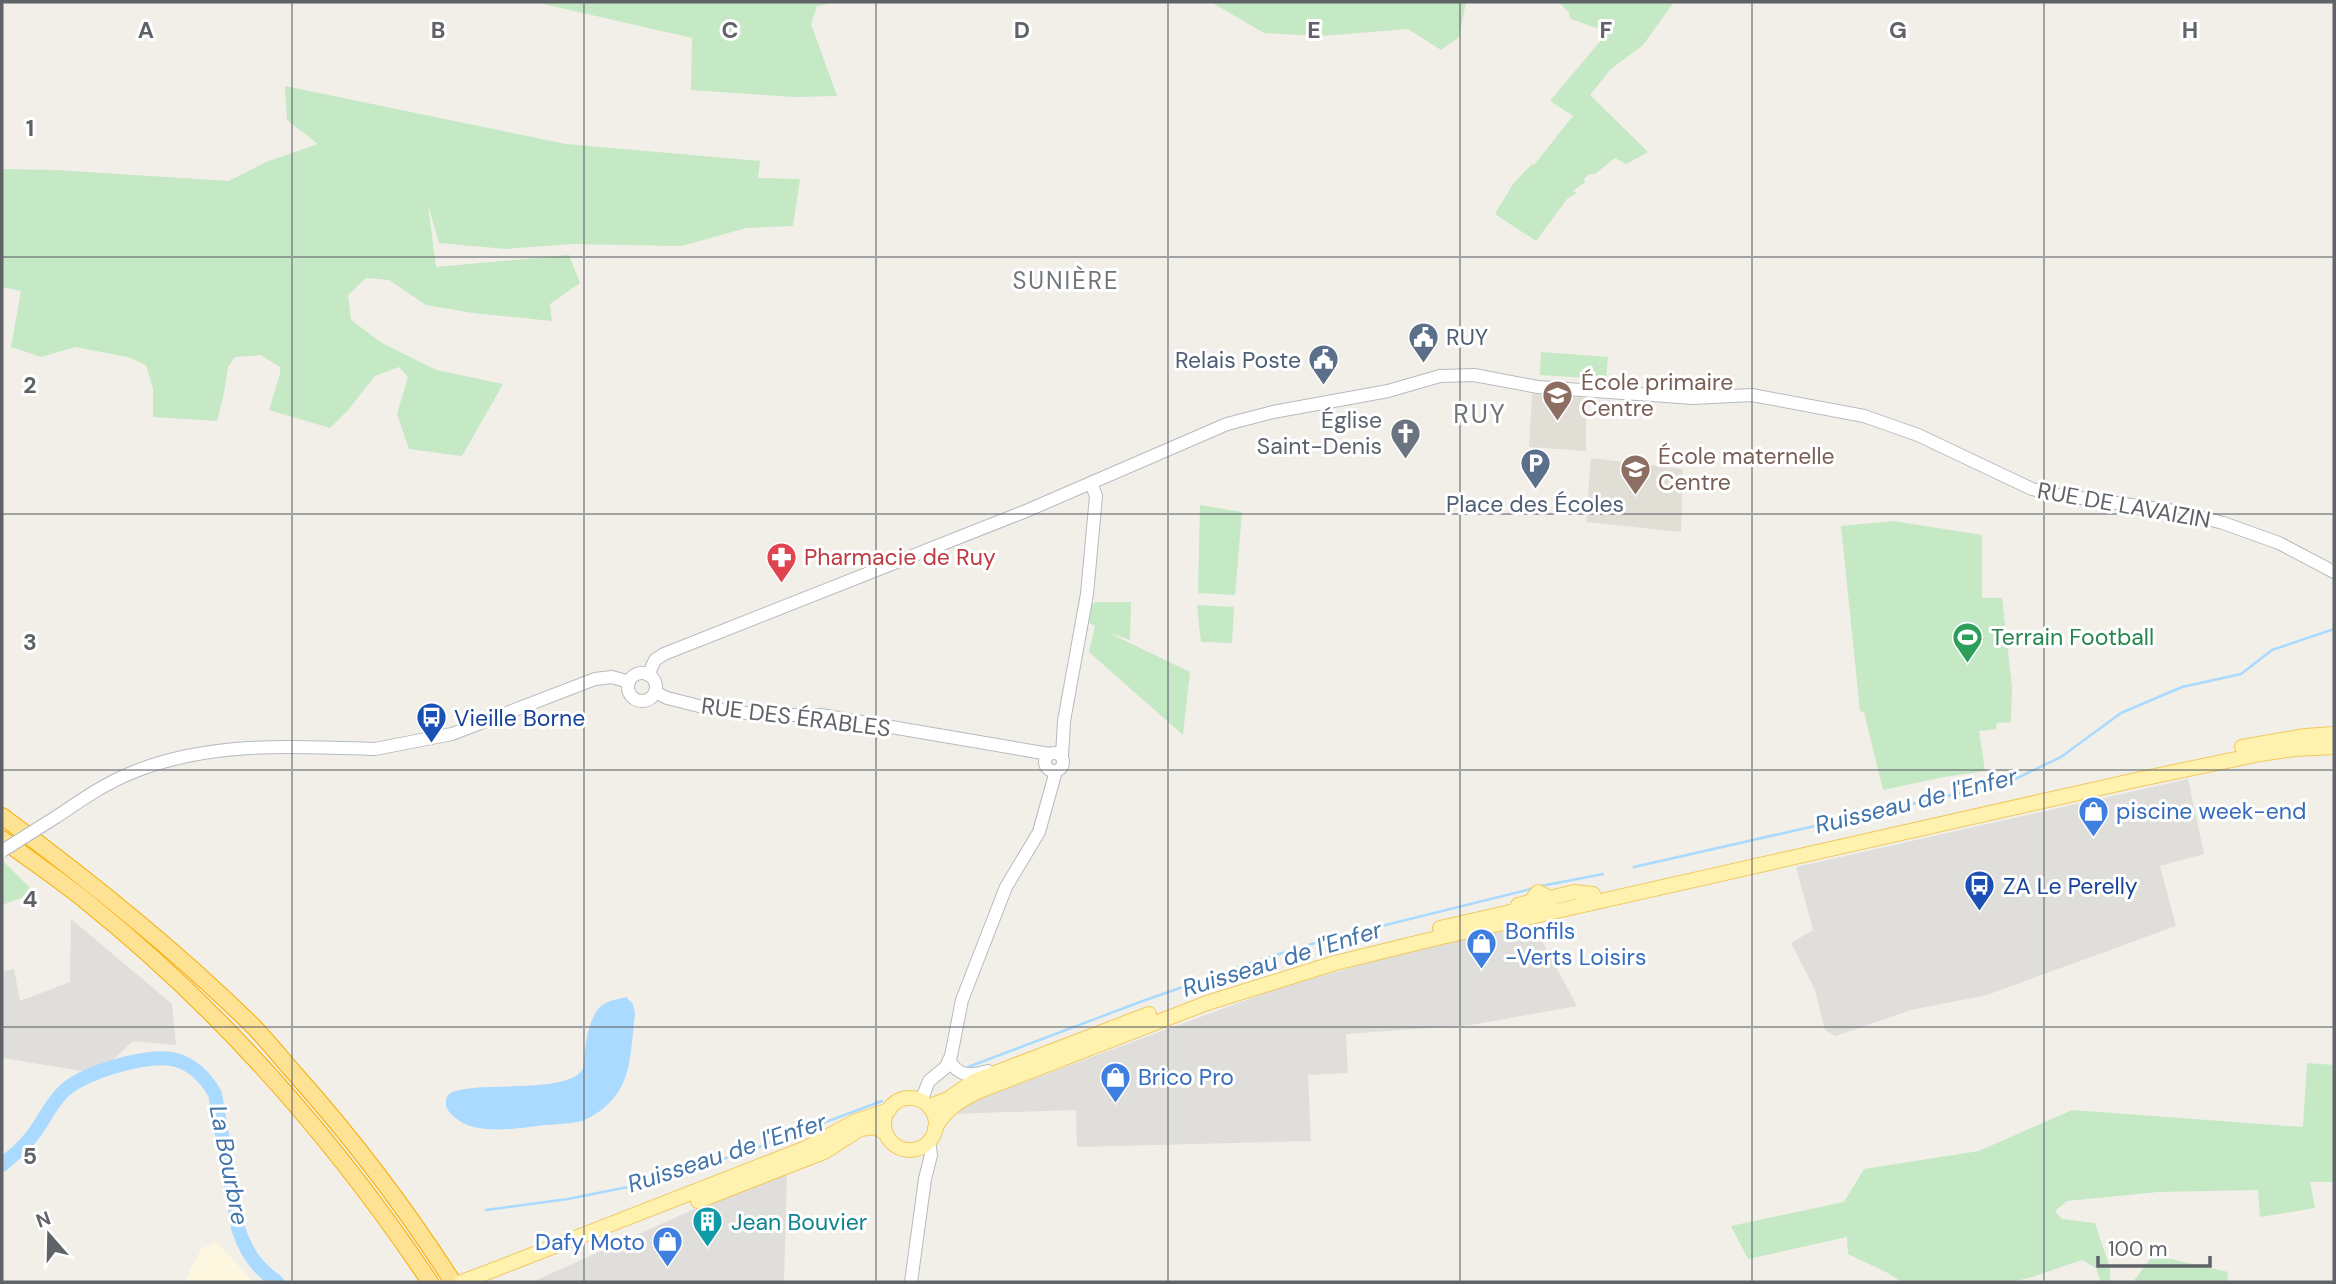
<svg xmlns="http://www.w3.org/2000/svg" width="2336" height="1284" font-family="'DM Sans',sans-serif">
<rect width="100%" height="100%" fill="#f1efe8"/>
<polygon fill="#fef7e0" points="217,1243 254,1282 184,1282 202,1248"/>
<g fill="#e0deda">
<polygon points="2188,779 2204,854 2160,866 2176,926 1987,995 1911,1010 1836,1036 1825,1030 1815,990 1791,943 1813,930 1796,867"/>
<polygon points="71,919 172,1004 176,1045 133,1041 103,1069 88,1072 2,1058 2,971 14,969 20,1001 70,982"/>
<polygon points="1533,924 1577,1006 1471,1025 1346,1034 1348,1073 1308,1075 1311,1141 1077,1147 1076,1110 950,1114 959,1106 1276,989 1385,958"/>
<polygon points="787,1172 784,1282 532,1282 719,1198"/>
</g>
<g fill="#e1ded6">
<polygon points="1532,394 1586,398 1586,451 1529,447"/>
<polygon points="1591,458 1683,469 1681,532 1586,522"/>
</g>
<g fill="#c5e8c5">
<polygon points="535,2 837,2 817,6 811,24 837,96 794,97 691,90 692,38"/>
<polygon points="1211,2 1466,2 1459,37 1441,50 1408,29 1321,36 1264,33"/>
<polygon points="1558,2 1674,2 1643,45 1611,69 1590,95 1648,152 1626,164 1615,158 1595,174 1589,174 1584,179 1585,182 1573,191 1577,193 1567,199 1536,241 1495,214 1513,184 1532,164 1534,165 1573,116 1550,101 1608,32 1571,19 1568,11"/>
<polygon points="285,86 566,144 760,161 758,178 800,179 793,226 746,228 682,246 572,244 506,249 439,243 428,205 436,267 569,255 580,283 550,304 552,321 473,313 426,305 389,280 366,278 348,295 351,320 382,343 436,370 503,384 462,456 409,449 397,414 408,377 399,367 375,376 348,410 330,428 269,410 280,374 280,367 261,355 235,357 228,367 223,398 217,421 153,417 153,389 146,365 128,357 75,347 41,357 11,347 21,291 2,287 2,169 56,170 229,181 266,162 318,144 287,120"/>
<polygon points="1541,352 1608,357 1606,379 1540,375"/>
<polygon points="1200,505 1242,512 1235,595 1198,593"/>
<polygon points="1893,521 1982,535 1982,598 2002,598 2012,687 2011,722 1997,723 1996,729 1979,731 1985,771 1944,777 1883,790 1864,712 1860,711 1841,526"/>
<polygon points="1096,602 1131,602 1130,640 1107,632 1190,672 1183,735 1089,652 1095,626 1089,623 1091,605"/>
<polygon points="1197,605 1234,607 1232,643 1201,642"/>
<polygon points="2,860 35,893 2,905"/>
<polygon points="2307,1063 2334,1065 2334,1182 2310,1182 2315,1208 2260,1217 2258,1190 2158,1192 2067,1201 2055,1211 2062,1219 2095,1223 2110,1268 2110,1282 2101,1282 2096,1268 2082,1260 2029,1278 2010,1282 1902,1282 1888,1273 1848,1254 1847,1237 1748,1259 1731,1226 1844,1202 1864,1169 1979,1151 2072,1110 2303,1127"/>
<polygon points="2153,1255 2228,1272 2227,1282 2133,1282"/>
</g>
<path fill="#aadaff" d="M626,997L633,1004L635,1014C632,1035 632,1068 621,1087C613,1102 598,1115 582,1121C570,1124 557,1124 545,1125C518,1128 475,1137 453,1116C447,1111 444,1104 447,1097C456,1077 565,1098 583,1069C585,1051 587,1014 604,1004C610,1000 619,999 626,997Z"/>
<g fill="none" stroke-linecap="round" stroke-linejoin="round">
<g stroke="#aadaff" stroke-width="2.5">
<polyline points="1634,867 2009,782 2061,757 2121,713 2182,687 2241,674 2272,650 2334,629"/>
<polyline points="1541,886 1603,874"/>
<polyline points="968,1067 1140,1002 1260,960 1325,940 1535,888"/>
<polyline points="486,1210 568,1199 628,1187 740,1154 882,1101"/>
</g>
<path stroke="#aadaff" stroke-width="14" d="M2,1165C10,1158 19,1151 26,1143C41,1128 48,1106 64,1091C84,1072 149,1053 176,1060C194,1065 206,1078 215,1094L238,1228C246,1252 256,1267 277,1282"/>
<defs>
<g id="secondary">
<circle cx="642" cy="687" r="14"/>
<polyline points="648,675 655,660 664,654 1026,511 1227,424 1273,412 1388,391 1440,376 1474,375 1538,387 1652,395 1693,398 1752,395 1864,416 1918,435 2032,489 2059,495 2182,512 2223,523 2279,543 2334,572"/>
<polyline points="655,692 667,698 711,709 763,715 821,715 1049,754"/>
<circle cx="1054" cy="762" r="9"/>
<polyline points="1062,756 1064,721 1087,594 1096,496 1091,483"/>
<path d="M56,817C80,801 104,784 131,773C208,741 293,746 375,749L452,734L595,679L612,677L629,682"/>
<path d="M949,1060C959,1077 970,1076 988,1071"/>
<polyline points="921,1101 929,1081 946,1067 951,1056 962,1000 1006,887 1039,832 1056,771"/>
<polyline points="911,1282 925,1179 931,1155 929,1142"/>
</g>
<g id="primary">
<polyline points="2242,747 2305,736 2334,734"/>
<polyline points="1518,905 1530,902 1538,892 1550,898 1574,892 1593,894"/>
<polyline points="1440,928 1550,903"/>
<circle cx="910" cy="1124" r="26"/>
<polyline points="930,1106 948,1099 974,1081 1149,1014"/>
<path d="M935,1128C946,1109 960,1100 979,1091L1207,1003L1335,963L1437,938L2136,780L2260,754L2295,749L2334,747"/>
<polyline points="698,1201 824,1152 860,1129 875,1127 886,1133"/>
<polyline points="483,1274 806,1148 856,1121 889,1110"/>
</g>
<g id="highway">
<path d="M2,816C90,881 176,950 254,1027C268,1042 282,1059 296,1075C354,1140 406,1209 453,1282"/>
<path d="M2,839C30,860 60,880 87,902C220,1009 335,1140 430,1282"/>
</g>
</defs>
<use href="#secondary" stroke="#b6babf" stroke-width="14"/>
<use href="#primary" stroke="#f2c960" stroke-width="16"/>
<use href="#highway" stroke="#f9ab00" stroke-width="18"/>
<use href="#secondary" stroke="#fff" stroke-width="12"/>
<use href="#primary" stroke="#fff2af" stroke-width="14"/>
<use href="#highway" stroke="#fde293" stroke-width="16"/>
<defs>
<polyline id="secondary-bridge" points="2,851 56,817"/>
<polyline id="primary-bridge" points="461,1282 483,1274"/>
</defs>
<use href="#secondary-bridge" stroke="#b6babf" stroke-width="14" stroke-linecap="butt"/>
<use href="#primary-bridge" stroke="#f2c960" stroke-width="16" stroke-linecap="butt"/>
<use href="#secondary-bridge" stroke="#fff" stroke-width="12"/>
<use href="#primary-bridge" stroke="#fff2af" stroke-width="14"/>
</g>
<path fill="none" stroke="#5f6368" stroke-width="2" stroke-opacity="0.55" d="M292,2V1282M584,2V1282M876,2V1282M1168,2V1282M1460,2V1282M1752,2V1282M2044,2V1282M2,257H2334M2,514H2334M2,770H2334M2,1027H2334"/>
<defs>
<symbol id="civic-pin" viewBox="-11 -11 22 30"><path d="M0 17L-7.5 6A9.5 9.5 0 1 1 7.5 6Z" fill="#5c6f8a" stroke="#fff"/><path d="M-.6-6.5H3V-4.5H.6V-3L4-1V1h2V6H-6V1h2V-1L-.6-3ZM-1.2 2.5V6h2.4V2.5Z" fill="#fff"/></symbol>
<symbol id="school-pin" viewBox="-11 -11 22 30"><path d="M0 17L-7.5 6A9.5 9.5 0 1 1 7.5 6Z" fill="#8d6e63" stroke="#fff"/><path d="M0-5L7-2L0 1L-7-2ZM-4 1L0 2.5L4 1V4Q0 6-4 4Z" fill="#fff"/></symbol>
<symbol id="church-pin" viewBox="-11 -11 22 30"><path d="M0 17L-7.5 6A9.5 9.5 0 1 1 7.5 6Z" fill="#6b7280" stroke="#fff"/><path d="M-1.2-6h2.4v3.5h3.3v2.4h-3.3V6h-2.4V-.1h-3.3v-2.4h3.3Z" fill="#fff"/></symbol>
<symbol id="parking-pin" viewBox="-11 -11 22 30"><path d="M0 17L-7.5 6A9.5 9.5 0 1 1 7.5 6Z" fill="#5c6f8a" stroke="#fff"/><path d="M-3.5-5.5H1a3.5 3.5 0 0 1 0 7H-1V5.5H-3.5ZM-1-3.4V-.6H.8a1.4 1.4 0 0 0 0-2.8Z" fill="#fff"/></symbol>
<symbol id="pharmacy-pin" viewBox="-11 -11 22 30"><path d="M0 17L-7.5 6A9.5 9.5 0 1 1 7.5 6Z" fill="#e0444e" stroke="#fff"/><path d="M-2-6h4v4h4v4h-4v4h-4v-4h-4v-4h4Z" fill="#fff"/></symbol>
<symbol id="stadium-pin" viewBox="-11 -11 22 30"><path d="M0 17L-7.5 6A9.5 9.5 0 1 1 7.5 6Z" fill="#2e9e5b" stroke="#fff"/><path d="M0-5a6.5 5 0 1 0 0 10a6.5 5 0 1 0 0-10ZM-3.5-1.8h7v3.6h-7Z" fill="#fff"/></symbol>
<symbol id="bus-pin" viewBox="-11 -11 22 30"><path d="M0 17L-7.5 6A9.5 9.5 0 1 1 7.5 6Z" fill="#1a4fb4" stroke="#fff"/><path d="M-5-6H5V4H4V6H2V4H-2V6H-4V4H-5ZM-3.5-4V0h7V-4ZM-3.5 1.2v1.5H-2V1.2ZM2 1.2v1.5H3.5V1.2Z" fill="#fff"/></symbol>
<symbol id="shop-pin" viewBox="-11 -11 22 30"><path d="M0 17L-7.5 6A9.5 9.5 0 1 1 7.5 6Z" fill="#3f7fe0" stroke="#fff"/><path d="M-5-2.5h2.3a2.7 3.5 0 0 1 5.4 0H5L5.5 6h-11ZM-1.5-2.5h3a1.5 2.3 0 0 0-3 0Z" fill="#fff"/></symbol>
<symbol id="building-pin" viewBox="-11 -11 22 30"><path d="M0 17L-7.5 6A9.5 9.5 0 1 1 7.5 6Z" fill="#0f9aa8" stroke="#fff"/><path d="M-4-6H4V6H1V3H-1V6H-4ZM-2.5-4.3h1.7v1.8h-1.7ZM.8-4.3h1.7v1.8H.8ZM-2.5-1h1.7V.8h-1.7ZM.8-1h1.7V.8H.8Z" fill="#fff"/></symbol>
</defs>
<g fill-rule="evenodd">
<use href="#civic-pin" x="1406" y="320" width="35" height="47"/>
<use href="#civic-pin" x="1306" y="342" width="35" height="47"/>
<use href="#school-pin" x="1540" y="378" width="35" height="47"/>
<use href="#church-pin" x="1388" y="416" width="35" height="47"/>
<use href="#parking-pin" x="1518" y="446" width="35" height="47"/>
<use href="#school-pin" x="1618" y="452" width="35" height="47"/>
<use href="#pharmacy-pin" x="764" y="540" width="35" height="47"/>
<use href="#stadium-pin" x="1950" y="620" width="35" height="47"/>
<use href="#bus-pin" x="414" y="700" width="35" height="47"/>
<use href="#shop-pin" x="2076" y="794" width="35" height="47"/>
<use href="#bus-pin" x="1962" y="868" width="35" height="47"/>
<use href="#shop-pin" x="1464" y="926" width="35" height="47"/>
<use href="#shop-pin" x="1098" y="1060" width="35" height="47"/>
<use href="#building-pin" x="690" y="1204" width="35" height="47"/>
<use href="#shop-pin" x="650" y="1224" width="35" height="47"/>
</g>
<g text-anchor="middle" stroke-width="6" stroke-linejoin="round" paint-order="stroke">
<g font-size="23" fill="#4e5e75" stroke="#fff" text-anchor="start">
<text x="1446" y="345">RUY</text>
<text x="1301" y="368" text-anchor="end">Relais Poste</text>
<text x="1535" y="512" text-anchor="middle">Place des Écoles</text>
</g>
<g font-size="23" fill="#785e54" stroke="#fff" text-anchor="start">
<text x="1581" y="390">École primaire<tspan x="1581" dy="26">Centre</tspan></text>
<text x="1658" y="464">École maternelle<tspan x="1658" dy="26">Centre</tspan></text>
</g>
<g font-size="23" fill="#5b616d" stroke="#fff" text-anchor="end">
<text x="1382" y="428">Église<tspan x="1382" dy="26">Saint-Denis</tspan></text>
</g>
<g font-size="23" fill="#5f6368" stroke="#fff">
<text transform="translate(2124 505) rotate(10)" y="8">RUE DE LAVAIZIN</text>
<text transform="translate(796 717) rotate(7)" y="8">RUE DES ÉRABLES</text>
</g>
<g font-size="23" fill="#be3a42" stroke="#fff" text-anchor="start">
<text x="804" y="565">Pharmacie de Ruy</text>
</g>
<g font-size="23" fill="#27864d" stroke="#fff" text-anchor="start">
<text x="1991" y="645">Terrain Football</text>
</g>
<g font-size="23" fill="#164399" stroke="#fff" text-anchor="start">
<text x="454" y="726">Vieille Borne</text>
<text x="2003" y="894">ZA Le Perelly</text>
</g>
<g font-size="23" fill="#366cbe" stroke="#fff" text-anchor="start">
<text x="2116" y="819">piscine week-end</text>
<text x="1505" y="939">Bonfils<tspan x="1505" dy="26">-Verts Loisirs</tspan></text>
<text x="1138" y="1085">Brico Pro</text>
<text x="645" y="1250" text-anchor="end">Dafy Moto</text>
</g>
<g font-size="23" fill="#0d838f" stroke="#fff" text-anchor="start">
<text x="731" y="1230">Jean Bouvier</text>
</g>
<g font-size="24" letter-spacing="2" fill="#70757a" stroke="#fff">
<text x="1066" y="289">SUNIÈRE</text>
</g>
<g font-size="24" font-style="italic" fill="#4174aa" stroke="#fff">
<text transform="translate(1916 801) rotate(-14)" y="8">Ruisseau de l'Enfer</text>
<text transform="translate(1282 959) rotate(-17)" y="8">Ruisseau de l'Enfer</text>
<text transform="translate(727 1153) rotate(-18)" y="8">Ruisseau de l'Enfer</text>
<text transform="translate(229 1165) rotate(79)" y="8">La Bourbre</text>
</g>
<g font-size="26" letter-spacing="2" fill="#70757a" stroke="#fff">
<text x="1480" y="423">RUY</text>
</g>
</g>
<g font-size="23" text-anchor="middle" font-weight="bold" fill="#5f6368" stroke="#fff" stroke-width="6" stroke-linejoin="round" paint-order="stroke">
<text x="146" y="38">A</text>
<text x="438" y="38">B</text>
<text x="730" y="38">C</text>
<text x="1022" y="38">D</text>
<text x="1314" y="38">E</text>
<text x="1606" y="38">F</text>
<text x="1898" y="38">G</text>
<text x="2190" y="38">H</text>
<text x="30" y="136">1</text>
<text x="30" y="393">2</text>
<text x="30" y="650">3</text>
<text x="30" y="907">4</text>
<text x="30" y="1164">5</text>
</g>
<rect width="2336" height="1284" fill="none" stroke="#5f6368" stroke-width="7"/>
<g transform="translate(49 1235) rotate(340)" stroke="#ffffff" stroke-width="5" paint-order="stroke">
<path d="M0-5L12 26L0 18L-12 26Z" fill="#5f6368"/>
<text y="-10" font-size="19" font-weight="bold" text-anchor="middle" fill="#5f6368">N</text>
</g>
<path d="M2098 1256v10h112v-10" fill="none" stroke="#5f6368" stroke-width="3.5"/>
<text x="2108" y="1256" font-size="21" fill="#5f6368" stroke="#ffffff" stroke-width="5" paint-order="stroke">100 m</text>
</svg>
